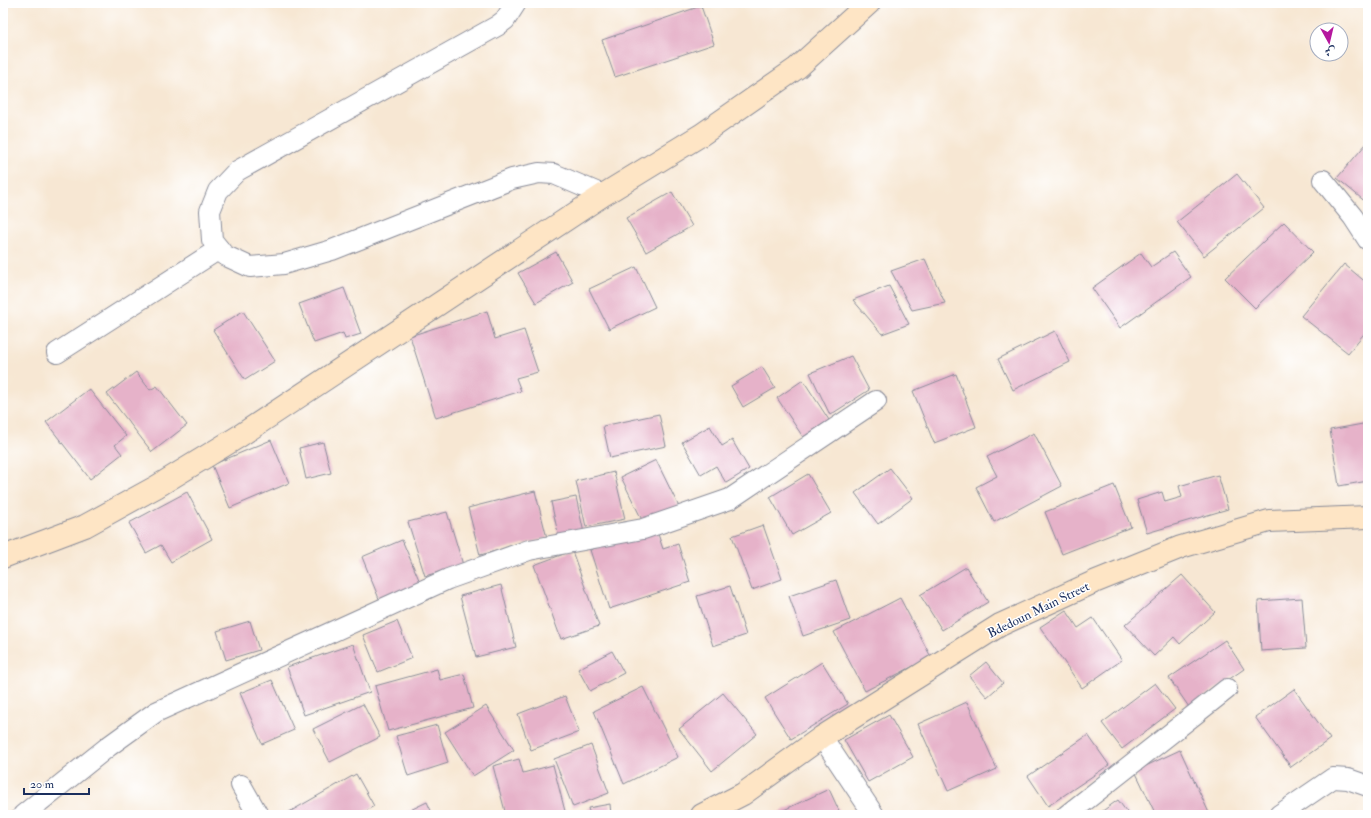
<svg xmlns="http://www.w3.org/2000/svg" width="1371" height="818" font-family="'IM FELL Double Pica',Amiri,serif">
<rect width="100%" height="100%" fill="#fff"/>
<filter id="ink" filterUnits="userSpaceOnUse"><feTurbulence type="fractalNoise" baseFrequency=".025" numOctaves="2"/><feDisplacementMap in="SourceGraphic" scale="8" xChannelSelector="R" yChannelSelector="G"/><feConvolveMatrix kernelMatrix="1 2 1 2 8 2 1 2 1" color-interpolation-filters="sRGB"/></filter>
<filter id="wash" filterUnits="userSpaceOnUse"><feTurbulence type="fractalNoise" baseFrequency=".012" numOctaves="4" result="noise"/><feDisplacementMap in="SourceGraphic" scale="16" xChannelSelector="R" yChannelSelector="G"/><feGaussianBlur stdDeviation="0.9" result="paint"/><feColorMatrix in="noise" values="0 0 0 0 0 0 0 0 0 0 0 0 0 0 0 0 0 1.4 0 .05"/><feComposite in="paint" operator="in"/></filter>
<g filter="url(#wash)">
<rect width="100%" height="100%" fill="#f7e7d3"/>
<g id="blocks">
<g fill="#e6b2c9">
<polygon points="701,6 714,44 615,77 602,40"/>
<polygon points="1366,144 1368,145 1368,204 1337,178"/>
<polygon points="1237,174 1264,208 1204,256 1177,222"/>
<polygon points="672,192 692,226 646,252 626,218"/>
<polygon points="1284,222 1313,252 1255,308 1225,278"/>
<polygon points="556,252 573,282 536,303 518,273"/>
<polygon points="1173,252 1191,277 1120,328 1092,288 1141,253 1151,267"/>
<polygon points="925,259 945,303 912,310 891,271"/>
<polygon points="1344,264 1368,284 1368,329 1348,353 1301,316"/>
<polygon points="636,267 655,307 609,329 589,289"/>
<polygon points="889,286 909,324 882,334 853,300"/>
<polygon points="344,288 361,334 345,339 343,333 314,343 299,304"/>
<polygon points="243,311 275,361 245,380 213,330"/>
<polygon points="487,311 495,339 524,330 538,372 516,378 521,391 436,418 410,336"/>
<polygon points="1055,331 1070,362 1013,390 998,359"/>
<polygon points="851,356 869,390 830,415 810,373"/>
<polygon points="762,367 775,388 743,407 731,386"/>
<polygon points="136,372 150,390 157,386 187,425 152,452 107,394"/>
<polygon points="956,374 976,427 934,443 913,391"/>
<polygon points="803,380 829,420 803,437 777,398"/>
<polygon points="89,389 126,436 115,445 122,454 90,479 46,422"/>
<polygon points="659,414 666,446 610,458 603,426"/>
<polygon points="1368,423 1368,481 1339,486 1330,430"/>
<polygon points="710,426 722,446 732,440 749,469 726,483 716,466 701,475 682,442"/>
<polygon points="1034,433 1062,486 994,522 976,487 997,476 987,457"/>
<polygon points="271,440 289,483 230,508 212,465"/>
<polygon points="323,442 331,473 306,479 299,448"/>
<polygon points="656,460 680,509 645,526 621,477"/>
<polygon points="890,468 913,498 878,524 855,493"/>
<polygon points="614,472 625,519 586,527 576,481"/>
<polygon points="808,474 831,513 792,535 770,497"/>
<polygon points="1218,475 1228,509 1147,533 1137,500 1162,492 1165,502 1182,497 1179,486"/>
<polygon points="1114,485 1131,527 1062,554 1045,512"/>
<polygon points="535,491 547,538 480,555 468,508"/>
<polygon points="187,492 212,539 171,562 161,545 146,553 129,523"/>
<polygon points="576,497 584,533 559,538 551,502"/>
<polygon points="447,512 463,565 425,576 408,522"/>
<polygon points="763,525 782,579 752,590 732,536"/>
<polygon points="656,528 663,549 678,544 690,582 609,609 590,550"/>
<polygon points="402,540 423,589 382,606 362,557"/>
<polygon points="572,551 599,626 561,639 534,565"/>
<polygon points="966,567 988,602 942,630 920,595"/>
<polygon points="1182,575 1215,612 1180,644 1174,637 1154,656 1125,625"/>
<polygon points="836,580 850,620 803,636 789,596"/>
<polygon points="501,585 516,647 476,657 460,596"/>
<polygon points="730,586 746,635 713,646 697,596"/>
<polygon points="900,598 931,657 865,691 834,632"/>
<polygon points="1302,598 1306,648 1261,651 1258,601"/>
<polygon points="1066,610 1078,628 1093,618 1122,660 1082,688 1040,627"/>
<polygon points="250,621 259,650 226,660 217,631"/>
<polygon points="397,621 412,658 378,672 363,635"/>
<polygon points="1225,640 1244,669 1189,707 1169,678"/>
<polygon points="353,644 370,692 304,715 287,667"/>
<polygon points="612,651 624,673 590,691 578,669"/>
<polygon points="822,662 848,704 791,739 765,698"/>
<polygon points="986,662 1003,683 987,697 969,676"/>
<polygon points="437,669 440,680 464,674 473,708 388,731 375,686"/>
<polygon points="272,680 294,730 262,744 240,693"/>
<polygon points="1155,683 1175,709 1122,749 1102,723"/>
<polygon points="643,687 678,757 624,784 594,711"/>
<polygon points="1294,689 1330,739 1291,767 1255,717"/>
<polygon points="723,693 757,734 712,771 679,729"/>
<polygon points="565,696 579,732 531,750 518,714"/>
<polygon points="967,702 997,769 948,791 918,724"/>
<polygon points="363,704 380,737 330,762 313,729"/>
<polygon points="486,706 514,750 473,776 445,732"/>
<polygon points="889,715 913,757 868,782 844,740"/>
<polygon points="437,725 448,763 408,776 396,736"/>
<polygon points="1088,735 1109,765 1048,806 1028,776"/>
<polygon points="591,745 609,793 573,807 554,759"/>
<polygon points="1180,750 1210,815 1156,815 1135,771"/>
<polygon points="519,759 523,773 553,765 566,815 506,815 493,766"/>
<polygon points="356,774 374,806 359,815 284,815"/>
<polygon points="829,789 841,815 773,815"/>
<polygon points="1118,800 1129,815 1097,815"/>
<polygon points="427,802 433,815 400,815"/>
<polygon points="610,804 611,815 590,815 588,808"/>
</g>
</g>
</g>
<g filter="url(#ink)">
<use href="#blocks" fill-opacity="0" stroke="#898b98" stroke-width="1"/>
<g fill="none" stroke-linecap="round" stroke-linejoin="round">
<defs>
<g id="street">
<polyline points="516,3 505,20 497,26 237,171 218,191 210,211 212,240 224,255 250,267 284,264 332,250 512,179 539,173 554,174 603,195"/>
<polyline points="1323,180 1353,217 1368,240"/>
<polyline points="57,353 219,249"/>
<polyline points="822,737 874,815"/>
<polyline points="241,785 258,815"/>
<polyline points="23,815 109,746 156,712 448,579 529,550 643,529 730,499 876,401"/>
<polyline points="1067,815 1227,689"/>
<polyline points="1279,815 1333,778 1348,779 1368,786"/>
</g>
<g id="secondary">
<polyline points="3,557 85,526 156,487 238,437 603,195 701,135 797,68 869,3"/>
<polyline points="702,815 743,794 822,737 1000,625 1094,582 1181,547 1269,521 1368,517"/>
</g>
</defs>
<use href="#street" stroke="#898b98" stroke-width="22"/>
<use href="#secondary" stroke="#898b98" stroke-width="24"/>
<use href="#street" stroke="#fff" stroke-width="20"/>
<use href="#secondary" stroke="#fee5c5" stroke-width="22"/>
</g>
</g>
<g text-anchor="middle" stroke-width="3" stroke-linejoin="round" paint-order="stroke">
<g font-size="13" fill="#1b2f5e" stroke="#fff">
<text transform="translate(1038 609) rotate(-26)" y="5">Bdedoun Main Street</text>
</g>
</g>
<rect width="1371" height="818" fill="none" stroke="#fff" stroke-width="16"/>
<g transform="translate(1329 42) rotate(172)"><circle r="19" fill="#ffffff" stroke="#a4acbf"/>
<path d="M0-3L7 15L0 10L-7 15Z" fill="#b5179e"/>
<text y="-6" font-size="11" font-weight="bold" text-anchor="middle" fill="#1b2f5e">ش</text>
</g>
<path d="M24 788v6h65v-6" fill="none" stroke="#1b2f5e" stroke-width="2"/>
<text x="30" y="788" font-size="12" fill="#1b2f5e" stroke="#ffffff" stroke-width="3" paint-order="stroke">20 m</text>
</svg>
